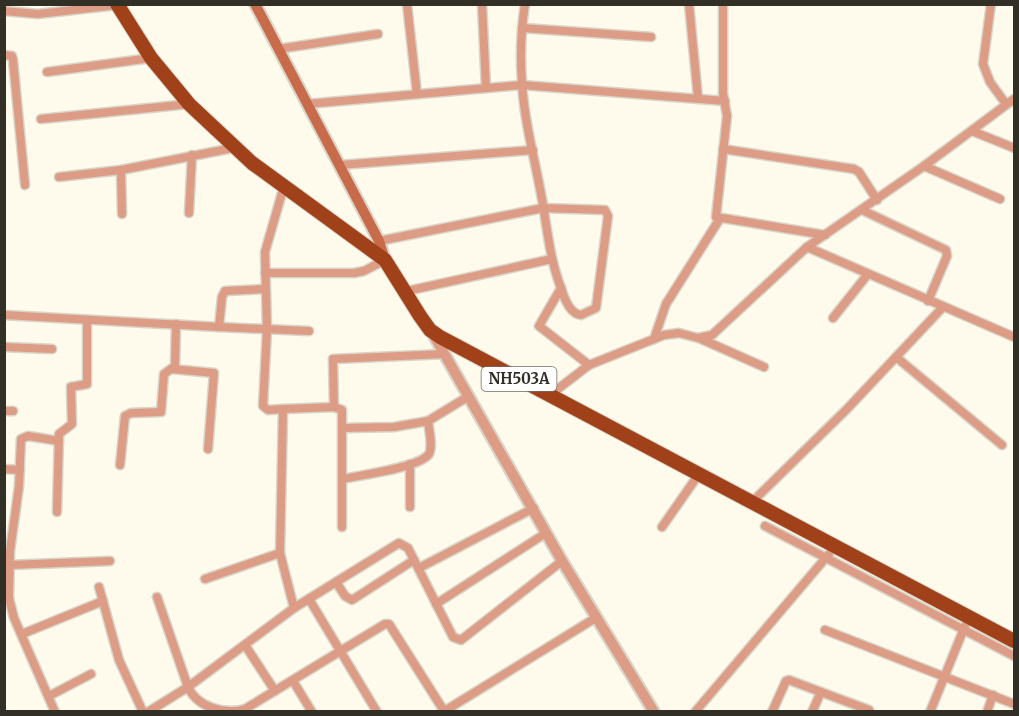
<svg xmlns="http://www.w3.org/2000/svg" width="1019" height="716" font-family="Merriweather,serif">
<rect width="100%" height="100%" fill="#fefaec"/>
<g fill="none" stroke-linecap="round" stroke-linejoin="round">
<defs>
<g id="minor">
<polyline points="407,4 417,94"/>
<polyline points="482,4 486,88"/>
<polyline points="689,4 698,98"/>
<polyline points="723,4 723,93 727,116 716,217 825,235"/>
<polyline points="991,4 983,64 990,82 1006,104"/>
<polyline points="4,11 38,14 117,5"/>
<polyline points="522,28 651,37"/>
<polyline points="278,49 378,34"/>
<polyline points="4,55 12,56 13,60 25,185"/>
<polyline points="47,72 151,58"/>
<polyline points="307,104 522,85 725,101"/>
<polyline points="41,119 189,104"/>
<polyline points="972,131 1014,148"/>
<polyline points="723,149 854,169 859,172 877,200"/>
<polyline points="340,165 533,150"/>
<polyline points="924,166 1000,199"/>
<polyline points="121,170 122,214"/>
<polyline points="59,177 121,170 233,148"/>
<polyline points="284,186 265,252 267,330 263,406 268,410 283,409 280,553 294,608"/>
<polyline points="862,210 946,250 947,256 928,301"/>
<polyline points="189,213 192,155"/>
<path d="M379,241L543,208L605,210L608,216L596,308L581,315C570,314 564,298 561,288C550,260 547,228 542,199C535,160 524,121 522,82C520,56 521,30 525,4"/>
<polyline points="807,247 1014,337"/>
<polyline points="265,273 354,273 364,271 385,260"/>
<polyline points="561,288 539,326 589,365"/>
<polyline points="407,291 552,259"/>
<polyline points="4,315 219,327 222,297 225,291 265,289"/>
<polyline points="833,318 868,274"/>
<polyline points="219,327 309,331"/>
<polyline points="654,339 666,304 719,220"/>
<polyline points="701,339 764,367"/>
<polyline points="4,347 52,349"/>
<polyline points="896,357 1002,445"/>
<polyline points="172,369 214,373 208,449"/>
<polyline points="550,395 589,365 664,335 679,333 698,338 712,335 807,247 924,166 1014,99"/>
<polyline points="334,407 333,359 445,354"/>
<polyline points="283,409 334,407 342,410 342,527"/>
<polyline points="4,411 13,411"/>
<polyline points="343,428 394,427 428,421"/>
<polyline points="410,464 410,507"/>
<polyline points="120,465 125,416 131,413 161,412 164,374 175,366 176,324"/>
<polyline points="4,469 20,470"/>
<path d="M343,479C360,475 419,468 429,454C433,447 429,429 428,421L469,396"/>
<polyline points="751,503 847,409 943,307"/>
<polyline points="57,512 59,434 72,424 71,387 87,384 87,320"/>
<polyline points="765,526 1014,656"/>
<polyline points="662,527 699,474"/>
<polyline points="9,565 110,561"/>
<polyline points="419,568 534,508"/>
<polyline points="205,579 280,553"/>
<polyline points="336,582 345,596 352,600 414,560"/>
<polyline points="99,587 119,660 143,712"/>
<path d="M157,597L188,687C197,707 224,715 245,709L385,624H389L444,711"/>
<polyline points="5,598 9,598 14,618 55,712"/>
<polyline points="9,598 10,551 19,486 21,439 28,436 59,441"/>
<polyline points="309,599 377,712"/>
<polyline points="436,604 546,533"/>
<polyline points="825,630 1014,704"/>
<polyline points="22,634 103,601"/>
<polyline points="245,645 275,691"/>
<polyline points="293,681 312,712"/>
<polyline points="821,692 869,710"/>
<polyline points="49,696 91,674"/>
<polyline points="148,712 188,687 294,608 399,543 408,548 453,637 461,640 562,561"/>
<polyline points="443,712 597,617"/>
<polyline points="695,712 829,554"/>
<polyline points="772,712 786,681 789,680 821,692 812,712"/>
<polyline points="930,712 965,626"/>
<polyline points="987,712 993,695"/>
</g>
<polyline id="tertiary" points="433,334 562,561 654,712"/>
<polyline id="secondary" points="255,4 379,241 385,260"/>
<polyline id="trunk" points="117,4 151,58 189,104 252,163 385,260 420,316 430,330 440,337 1014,641"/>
</defs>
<use href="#minor" stroke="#d9d5c8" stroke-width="11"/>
<use href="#tertiary" stroke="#d9d5c8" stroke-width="14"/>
<use href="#secondary" stroke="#d9d5c8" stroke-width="14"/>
<use href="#trunk" stroke="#d9d5c8" stroke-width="16"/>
<use href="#minor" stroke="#dc9c85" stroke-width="8"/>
<use href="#tertiary" stroke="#dc9c85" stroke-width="10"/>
<use href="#secondary" stroke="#c76b4a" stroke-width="10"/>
<use href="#trunk" stroke="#a0411a" stroke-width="14"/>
</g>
<g text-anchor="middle" stroke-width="6" stroke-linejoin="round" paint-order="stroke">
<rect fill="#fff" stroke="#706d67" stroke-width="1.5" x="481.5" y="367" width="75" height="24" rx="4.5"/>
<g font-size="15" font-weight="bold" fill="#322f26">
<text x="519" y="384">NH503A</text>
</g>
</g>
<rect width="1019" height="716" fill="none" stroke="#322f26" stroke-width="12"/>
</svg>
